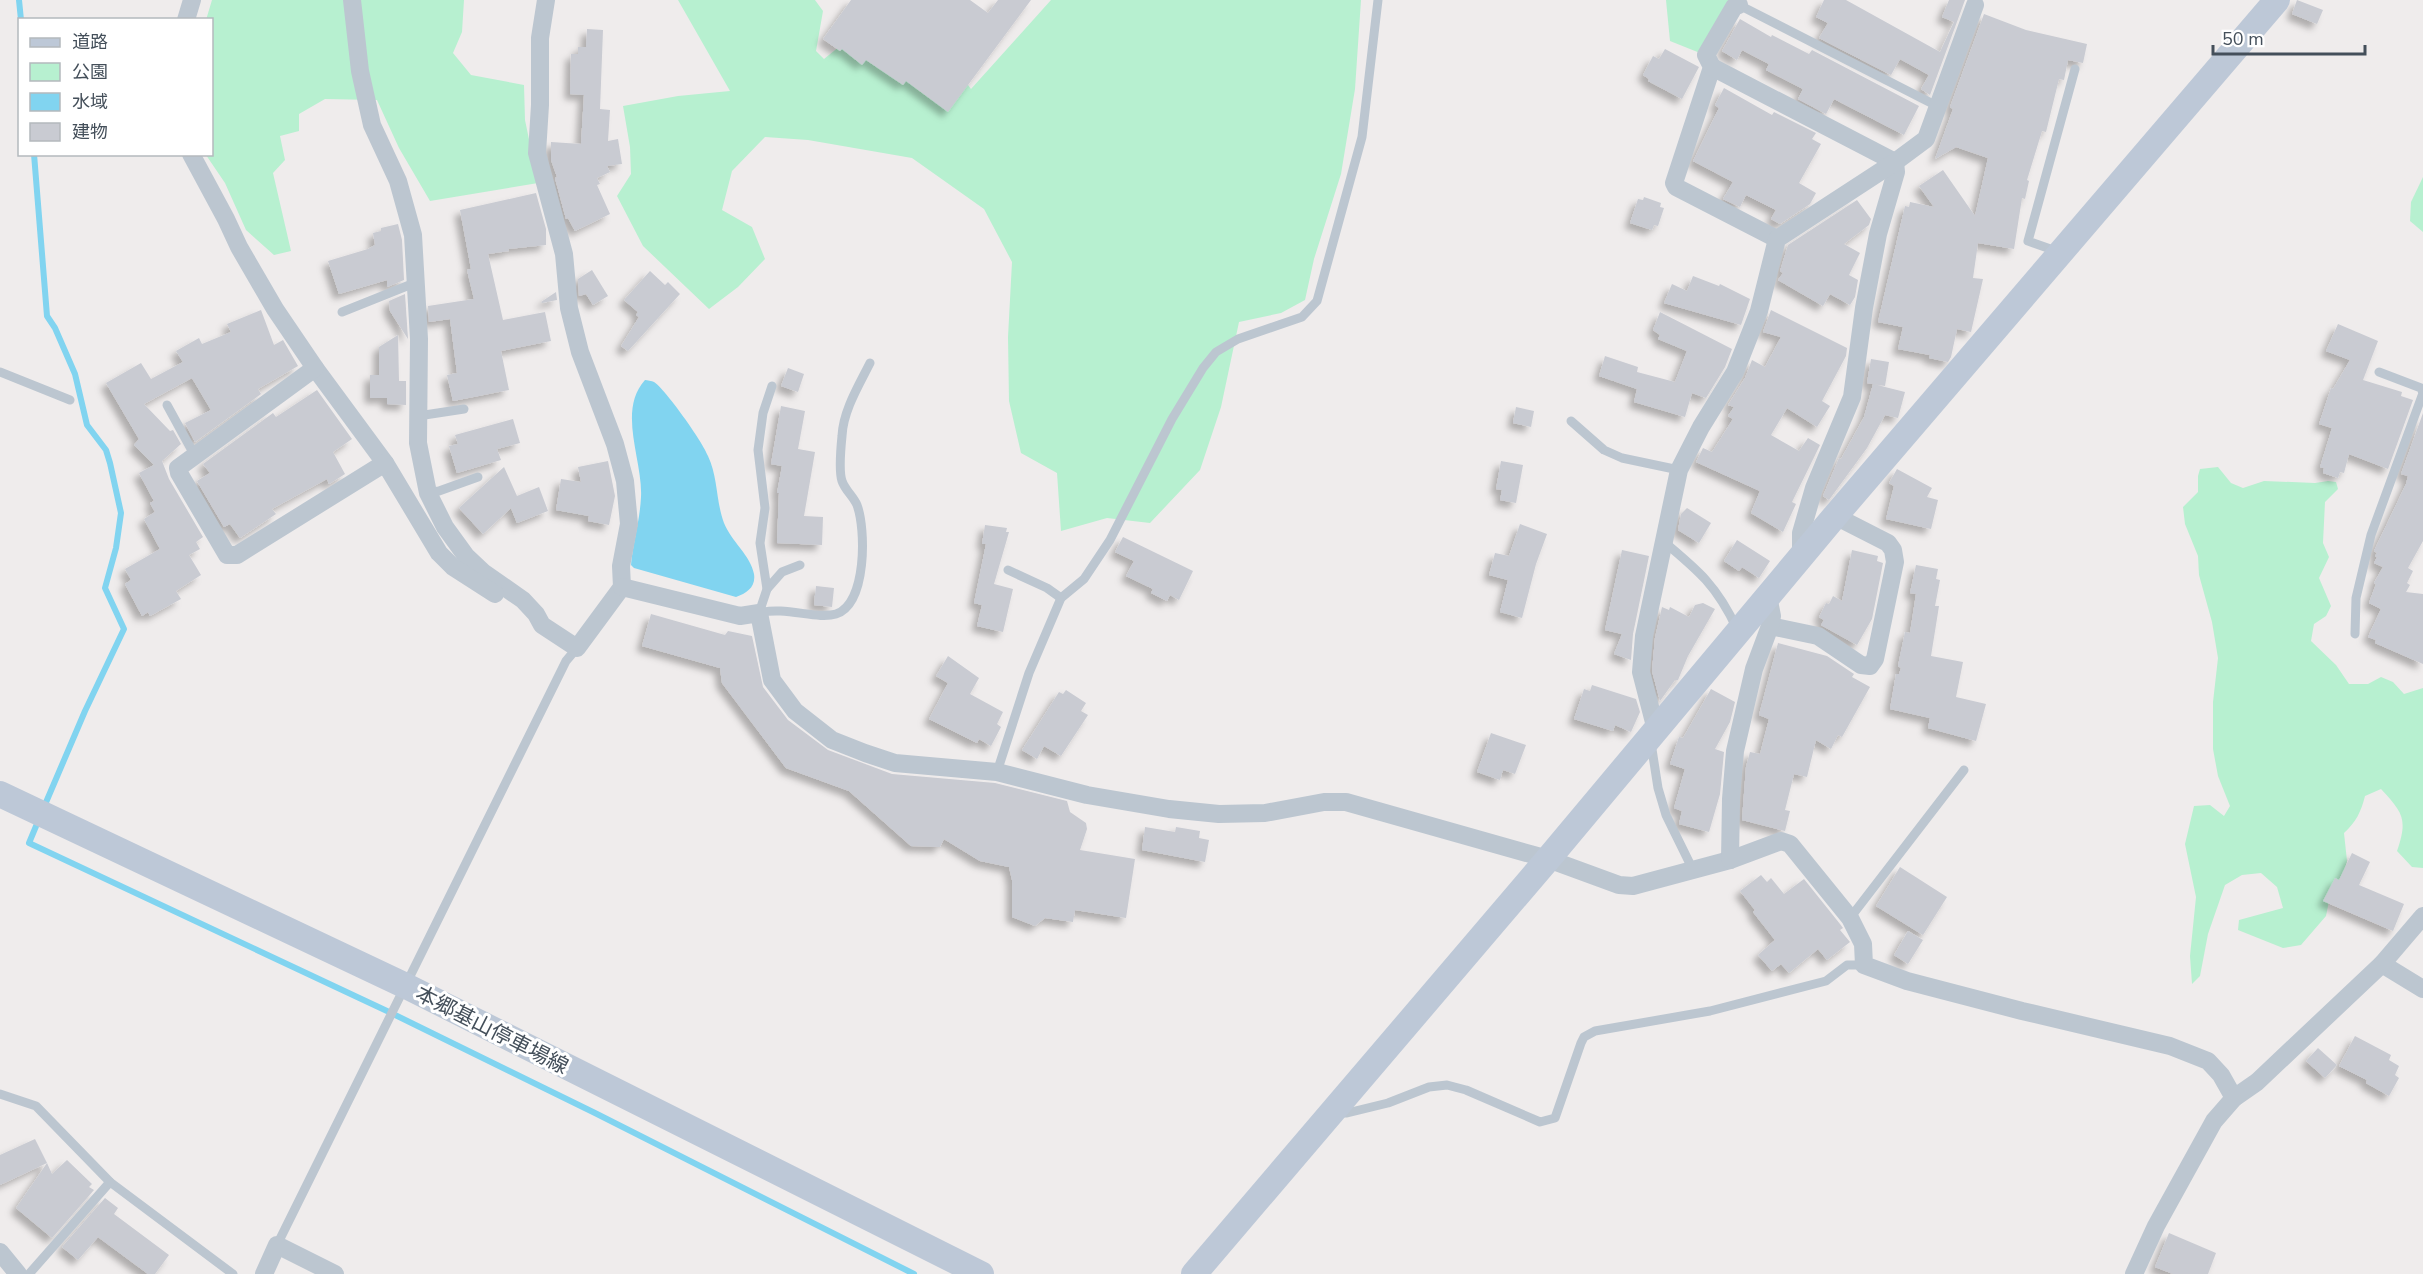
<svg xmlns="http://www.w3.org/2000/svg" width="2423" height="1274" font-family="'Nunito Sans','Noto Sans JP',sans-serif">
<defs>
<filter id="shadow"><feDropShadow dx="-5.5" dy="5.5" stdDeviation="3" flood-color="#0004"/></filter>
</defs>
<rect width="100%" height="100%" fill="#efecec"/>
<g fill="#b7f0d0">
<polygon points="212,0 464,0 462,32 453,53 471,75 524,85 525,120 538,183 430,201 399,148 377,100 325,99 299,114 299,131 280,136 285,160 273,173 291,251 274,255 246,230 225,183 206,155 212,154 212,20 206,20"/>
<polygon points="678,0 815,0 823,11 816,51 824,59 840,46 936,43 971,89 1051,0 1361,0 1355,89 1341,174 1314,259 1305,300 1281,313 1239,322 1221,407 1200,470 1150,523 1107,518 1061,531 1057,473 1021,453 1009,401 1008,337 1012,262 984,209 912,158 808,140 765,137 732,171 722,210 752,227 765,259 738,287 709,309 643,246 617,196 631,174 630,147 623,106 678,96 730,91"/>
<polygon points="1666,0 1733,0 1700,53 1670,41"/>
<polygon points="2423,177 2423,232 2410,221 2411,202"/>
<path d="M2218,467L2231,483L2243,488L2264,481L2315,483L2328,481L2336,482L2338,489L2325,502L2323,543L2329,557L2319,578L2331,606L2326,616L2314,624L2311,641L2336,665L2349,684H2368L2381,677L2393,682L2404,694L2423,688V868L2412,867L2397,851C2408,819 2403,813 2381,789L2365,796C2361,812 2356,822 2344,833L2347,861L2343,877L2331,891L2326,916L2301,945L2283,948L2238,930L2239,920L2283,908L2277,887L2261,873L2242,875L2225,885L2208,934L2200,976L2192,984L2190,956L2196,897L2185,844L2194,806L2210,805L2224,816L2230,806L2218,776L2213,749V702L2218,658L2212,622L2199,575L2198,556L2185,524L2183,507L2198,492V476L2200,469Z"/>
</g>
<path fill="#81d4f0" d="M645,380C647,380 652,381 654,382C665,389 703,442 708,456C718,477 716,502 724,523C731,541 751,556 754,574C756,587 747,593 736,597L634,568L631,565C633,542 640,520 641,497C643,460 617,411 645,380Z"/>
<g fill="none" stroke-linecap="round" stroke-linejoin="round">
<g stroke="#81d4f0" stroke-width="6">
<polyline points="19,0 21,20"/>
<polyline points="34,154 47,316 55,328 75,374 87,425 106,450 110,463 121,513 116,548 105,588 124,629 85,711 44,807"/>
<polyline points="39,819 29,843 387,1011 595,1113 914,1274"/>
</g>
</g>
<g fill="#c9cbd2" filter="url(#shadow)">
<polygon points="851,0 970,0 988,13 998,0 1031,0 948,112 906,81 903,85 866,60 862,65 842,49 840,51 823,39"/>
<polygon points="1824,0 1846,0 1940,52 1954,22 1942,17 1949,0 1965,0 1930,95 1921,89 1929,75 1900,59 1891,75 1819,38 1828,23 1816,17"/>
<polygon points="2297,0 2323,10 2317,24 2292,14"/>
<polygon points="1984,14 2026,30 2087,44 2083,63 2068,60 2064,80 2059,79 2046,132 2042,131 2027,180 2029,181 2025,199 2022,198 2014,249 1978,243 1973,278 1983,279 1971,332 1957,329 1951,357 1948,362 1929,358 1930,355 1898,349 1903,327 1878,322 1905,206 1909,207 1910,202 1934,207 1919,186 1943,170 1975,216 1988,158 1956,147 1935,159 1953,109 1950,107"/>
<polygon points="1740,19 1771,37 1772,35 1809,54 1812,50 1919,106 1904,135 1834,99 1826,114 1798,99 1803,89 1766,70 1769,64 1742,50 1737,60 1722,51"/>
<polygon points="587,29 603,30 600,109 610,110 608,141 618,139 622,164 607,166 610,172 597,178 600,184 597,185 610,214 575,231 568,218 566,219 555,178 557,177 551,160 551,142 581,144 584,95 570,94 571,54 578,54 578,47 586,47"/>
<polygon points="1665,49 1699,67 1682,99 1648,81 1649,79 1643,75 1653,56 1659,59"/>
<polygon points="1724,88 1772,115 1774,112 1816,133 1812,139 1821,144 1799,183 1816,193 1810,204 1780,224 1771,219 1776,210 1746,195 1740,207 1723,199 1733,182 1693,161 1719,108 1715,105"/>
<polygon points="536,193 546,229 546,245 508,249 509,251 488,254 503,320 545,312 551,341 501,351 509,390 453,401 447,375 457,373 450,319 429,322 428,306 474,299 467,270 471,269 460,210"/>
<polygon points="1644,197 1661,203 1660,207 1664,208 1658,226 1654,225 1652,230 1630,223 1638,199 1643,200"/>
<polygon points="1857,200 1871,219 1869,225 1844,244 1860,253 1849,275 1858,280 1855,297 1850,305 1830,294 1823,306 1778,280 1783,273 1780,271 1788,245"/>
<polygon points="398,224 402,240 404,280 387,287 387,280 339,294 328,261 368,249 375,245 373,233 381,231 381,228"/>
<polygon points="592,270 608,296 593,305 586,294 579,296 578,279"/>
<polygon points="650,271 665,285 668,282 680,294 628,351 621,346 639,317 636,315 638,312 624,300"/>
<polygon points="1693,276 1719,286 1720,284 1750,299 1741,325 1664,303 1672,284 1687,291"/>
<polygon points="556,292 557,300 542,303 541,302"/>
<polygon points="405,294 408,339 390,311 389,301"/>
<polygon points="261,310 274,345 283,340 298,366 258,389 261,394 195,442 185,423 211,410 192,378 144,404 170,431 173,430 181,444 162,461 169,479 203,537 196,542 200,549 189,555 201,575 176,591 181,599 150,616 148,612 142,616 125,584 131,580 125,569 160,549 144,519 155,512 150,503 154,501 139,473 154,465 134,445 139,439 106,383 141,363 151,379 183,362 176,351 199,338 202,344 231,332 227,324"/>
<polygon points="1771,310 1847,348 1846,356 1822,401 1830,406 1817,427 1787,408 1771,435 1799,451 1808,438 1820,445 1792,502 1796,504 1783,532 1751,513 1760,491 1696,462 1703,448 1712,452 1733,419 1728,416 1734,407 1728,405 1745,378 1752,360 1765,367 1781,337 1763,332"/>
<polygon points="1660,312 1732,349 1725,367 1706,398 1692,393 1685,417 1634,402 1637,389 1599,376 1605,356 1638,367 1637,372 1675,382 1687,351 1658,339 1660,335 1653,330"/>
<polygon points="2338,324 2378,341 2363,380 2402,392 2401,396 2413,400 2388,469 2349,454 2344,473 2340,472 2338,478 2323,473 2324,468 2320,467 2332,428 2319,424 2331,388 2333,389 2350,360 2326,351"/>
<polygon points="398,335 399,381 406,381 406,405 387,404 387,398 370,398 370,375 379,375 379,347"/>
<polygon points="1871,359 1889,362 1885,386 1873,384 1905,392 1898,418 1885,415 1867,448 1829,500 1823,496 1839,458 1841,459 1864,417 1873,384 1867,383"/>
<polygon points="788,368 804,374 798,392 781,386"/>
<polygon points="317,390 352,439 333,452 345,474 329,484 327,479 272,509 276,514 240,538 230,524 224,527 197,481 210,473 203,464 273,413 276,417"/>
<polygon points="781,406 805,411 798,449 815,452 804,516 823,517 822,545 777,543 779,493 777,493 782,466 771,464"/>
<polygon points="1516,407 1534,411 1531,427 1513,423"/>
<polygon points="2423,413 2423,541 2408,568 2413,571 2407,583 2410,585 2406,592 2423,594 2423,664 2375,643 2376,640 2368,637 2381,609 2369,603 2376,584 2374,583 2383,567 2374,563 2377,557 2375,556 2377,553 2374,551 2406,484 2408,476 2401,474"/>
<polygon points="513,419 520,443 497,449 501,460 457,473 449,446 458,444 455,435"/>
<polygon points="608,461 615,496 609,525 588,521 589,516 556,510 561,479 581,482 578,467"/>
<polygon points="1501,461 1523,465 1516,503 1500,500 1502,490 1496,489"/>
<polygon points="504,467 517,496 539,487 548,511 517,523 511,508 483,534 459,508"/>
<polygon points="1897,469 1932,488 1927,497 1938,500 1931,529 1886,519 1894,486 1889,483"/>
<polygon points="1687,508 1711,523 1699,543 1678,530 1681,514"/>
<polygon points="1520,524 1547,534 1536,564 1522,618 1500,612 1508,580 1489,575 1495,553 1509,556"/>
<polygon points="985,525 1007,528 1006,532 1009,532 994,584 1013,589 1003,632 977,626 982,605 974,603 986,544 982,544"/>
<polygon points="1123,537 1193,571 1179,600 1170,595 1167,601 1151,593 1153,589 1126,576 1134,561 1115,552"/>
<polygon points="1737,540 1770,561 1759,578 1742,567 1739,571 1724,561"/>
<polygon points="1622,550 1649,556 1633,634 1631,660 1614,654 1622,634 1605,630"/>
<polygon points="1852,550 1878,556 1877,561 1883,563 1872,619 1857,645 1821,625 1824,620 1819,617 1826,603 1829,604 1833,596 1842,601"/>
<polygon points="1916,565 1938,569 1936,579 1940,580 1935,606 1939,606 1931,656 1963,662 1956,697 1986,704 1976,741 1928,728 1930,718 1890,709 1896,674 1899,674 1901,668 1898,666 1905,632 1910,633 1916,594 1910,593"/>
<polygon points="816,586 834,588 832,607 814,605"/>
<polygon points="1703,603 1715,609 1688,656 1678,680 1675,680 1660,701 1652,671 1655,638 1662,607 1669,610 1670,607 1689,617 1695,605"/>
<polygon points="651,614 725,635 728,631 752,636 763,687 788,720 828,750 892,774 995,783 1067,801 1070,812 1086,823 1087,829 1080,850 1135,859 1126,918 1075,910 1073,922 1045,918 1035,926 1012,917 1012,880 1009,867 980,861 944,839 940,847 911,846 849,791 786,768 722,683 720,668 642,646"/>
<polygon points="1778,643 1827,656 1854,674 1852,677 1870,687 1842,737 1838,735 1831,749 1816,740 1807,777 1794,774 1785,810 1790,811 1785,831 1742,820 1746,767 1750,752 1760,754 1769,719 1759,715"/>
<polygon points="948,656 979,678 970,694 1003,712 997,724 1001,727 991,746 979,739 977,743 929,719 948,683 936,676"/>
<polygon points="1592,685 1636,699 1640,712 1631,732 1615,725 1613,731 1574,719 1584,689 1590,691"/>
<polygon points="1711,689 1735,702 1730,722 1715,749 1724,752 1720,794 1709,832 1679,824 1682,811 1674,808 1685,769 1670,764 1679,737 1683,738"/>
<polygon points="1066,690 1086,703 1081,711 1088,715 1061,756 1044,746 1037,759 1022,750 1059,692 1063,694"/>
<polygon points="1491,733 1526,745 1515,774 1503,770 1500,780 1477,772"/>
<polygon points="1145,827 1175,832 1176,827 1200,831 1199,838 1209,840 1205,862 1142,850"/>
<polygon points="2352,853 2370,862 2359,885 2404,904 2393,931 2323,901 2335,878 2339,880"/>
<polygon points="1900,867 1947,897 1923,935 1876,906"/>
<polygon points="1761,875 1767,882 1771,878 1784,894 1804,879 1840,924 1843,928 1840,930 1850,942 1827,960 1818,949 1789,973 1781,964 1772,971 1758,955 1775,940 1753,912 1755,910 1740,891"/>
<polygon points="1908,931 1923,940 1908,964 1894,955"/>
<polygon points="2355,1036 2391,1055 2389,1060 2399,1066 2395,1075 2399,1078 2389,1096 2366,1083 2367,1080 2339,1066"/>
<polygon points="2318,1048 2337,1065 2325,1078 2306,1061"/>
<polygon points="35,1139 47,1163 0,1185 0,1155"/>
<polygon points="67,1160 92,1184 89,1187 94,1190 52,1238 16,1208 47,1163 52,1174"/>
<polygon points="105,1198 118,1208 114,1214 169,1255 155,1274 148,1274 98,1237 78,1260 62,1247"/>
<polygon points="2169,1233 2216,1253 2208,1274 2173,1274 2155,1267"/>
</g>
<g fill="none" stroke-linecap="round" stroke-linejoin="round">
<g stroke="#bcc6d0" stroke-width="9">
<polyline points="1739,5 1939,107"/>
<polyline points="2059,252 2028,241 2075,69"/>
<polyline points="342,312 417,282"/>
<polyline points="0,372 70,400"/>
<polyline points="167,405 195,456"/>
<polyline points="418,416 464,409"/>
<polyline points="1571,421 1604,450 1622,458 1679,470"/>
<polyline points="428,493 439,491 478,477"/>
<path d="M1663,541C1699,571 1717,586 1737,629"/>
<polyline points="1008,570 1047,588 1061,598"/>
<polyline points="767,589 782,572 800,565"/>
<path d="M759,613C785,606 817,620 836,614C867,604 866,529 857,505C853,496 845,490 842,481C839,472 841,446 842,436C843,411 859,385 870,363"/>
<polyline points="759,613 767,589 760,543 765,508 758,450 763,413 772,386"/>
<polyline points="2355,634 2356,598 2371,535 2423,393 2421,388 2379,372"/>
<polyline points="1651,743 1658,788 1666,815 1693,870"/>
<polyline points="997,772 1029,673 1061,598 1084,579 1110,540 1172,419 1203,368 1216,352 1238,339 1302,317 1317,301 1362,137 1378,0"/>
<polyline points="1850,918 1964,770"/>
<polyline points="0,1094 36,1106 110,1182 233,1274"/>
<polyline points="1336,1113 1347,1113 1388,1103 1429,1087 1447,1085 1466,1090 1540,1122 1555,1118 1581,1043 1584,1037 1595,1031 1710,1011 1826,981 1847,965 1864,965"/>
<polyline points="277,1245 566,661 577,648"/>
<polyline points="29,1274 110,1182"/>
</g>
<g stroke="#bcc6d0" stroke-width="18">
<polyline points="352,0 360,71 372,125 398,181 413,235 419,339 418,443 428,493 445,527 466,556 483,572 523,600 536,614 542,625 577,648 622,587 621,566 629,524 625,481 615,444 580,352 569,308 564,254 537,153 540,105 540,38 546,0"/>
<polyline points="1739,5 1734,7 1706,55 1712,67 1674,183 1676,187 1777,239"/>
<polyline points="186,20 192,0"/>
<polyline points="1712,67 1895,162 1896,172 1878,234 1864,308 1852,397 1814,488 1801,533 1801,556"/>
<polyline points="191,154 226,219 239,247 275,309 315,368 385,463 439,553 453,567 495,594"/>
<polyline points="315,368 178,468 179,473 227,555 237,555 385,463"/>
<polyline points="622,587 740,616 759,613 772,680 795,711 832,740 865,753 895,763 997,772 1087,795 1169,809 1219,814 1265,813 1324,802 1346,802 1548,859 1619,885 1633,886 1730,860 1781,841 1790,844 1850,918 1863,944 1864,965 1907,981 2022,1011 2170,1046 2208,1061 2221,1075 2234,1098"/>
<polyline points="1770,626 1818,636 1861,665 1870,666 1875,659 1895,562 1893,550 1888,543 1835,516"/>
<polyline points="1656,730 1641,672 1644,636 1679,470 1701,427 1735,372 1759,311 1777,239 1895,162 1926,139 1975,5"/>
<polyline points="1730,860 1731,799 1735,751 1754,669 1770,626 1772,616 1768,596"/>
<polyline points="2382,964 2423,989"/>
<polyline points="0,1252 18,1274"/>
<polyline points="264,1274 277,1245 335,1274"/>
<polyline points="2134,1274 2156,1226 2214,1121 2234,1098 2257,1082 2382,964 2423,916"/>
</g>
<g stroke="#bdc8d7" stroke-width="26">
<polyline points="0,794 406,986 981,1274"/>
<polyline points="1194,1274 1548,859 1835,516 2277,0"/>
</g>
</g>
<g text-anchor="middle" stroke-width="6" stroke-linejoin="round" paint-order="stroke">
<g font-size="21" fill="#444f5a" stroke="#fff">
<text transform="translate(492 1030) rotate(27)" y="7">本郷基山停車場線</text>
</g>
</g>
<rect x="18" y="18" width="195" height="138" fill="#ffffff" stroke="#b4b9bd" stroke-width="1.5"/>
<rect x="30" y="38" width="30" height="9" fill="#bdc8d7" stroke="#b4b9bd" stroke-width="1.5"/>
<text x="72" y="48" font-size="18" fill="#444f5a">道路</text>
<rect x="30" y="63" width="30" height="18" fill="#b7f0d0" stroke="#b4b9bd" stroke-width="1.5"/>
<text x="72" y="78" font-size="18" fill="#444f5a">公園</text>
<rect x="30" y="93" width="30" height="18" fill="#81d4f0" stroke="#b4b9bd" stroke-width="1.5"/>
<text x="72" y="108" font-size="18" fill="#444f5a">水域</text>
<rect x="30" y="123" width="30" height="18" fill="#c9cbd2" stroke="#b4b9bd" stroke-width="1.5"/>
<text x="72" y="138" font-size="18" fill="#444f5a">建物</text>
<path d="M2213 45v9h152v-9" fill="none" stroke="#444f5a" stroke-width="3"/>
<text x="2222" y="45" font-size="18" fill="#444f5a" stroke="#ffffff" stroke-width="4.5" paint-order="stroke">50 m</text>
</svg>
